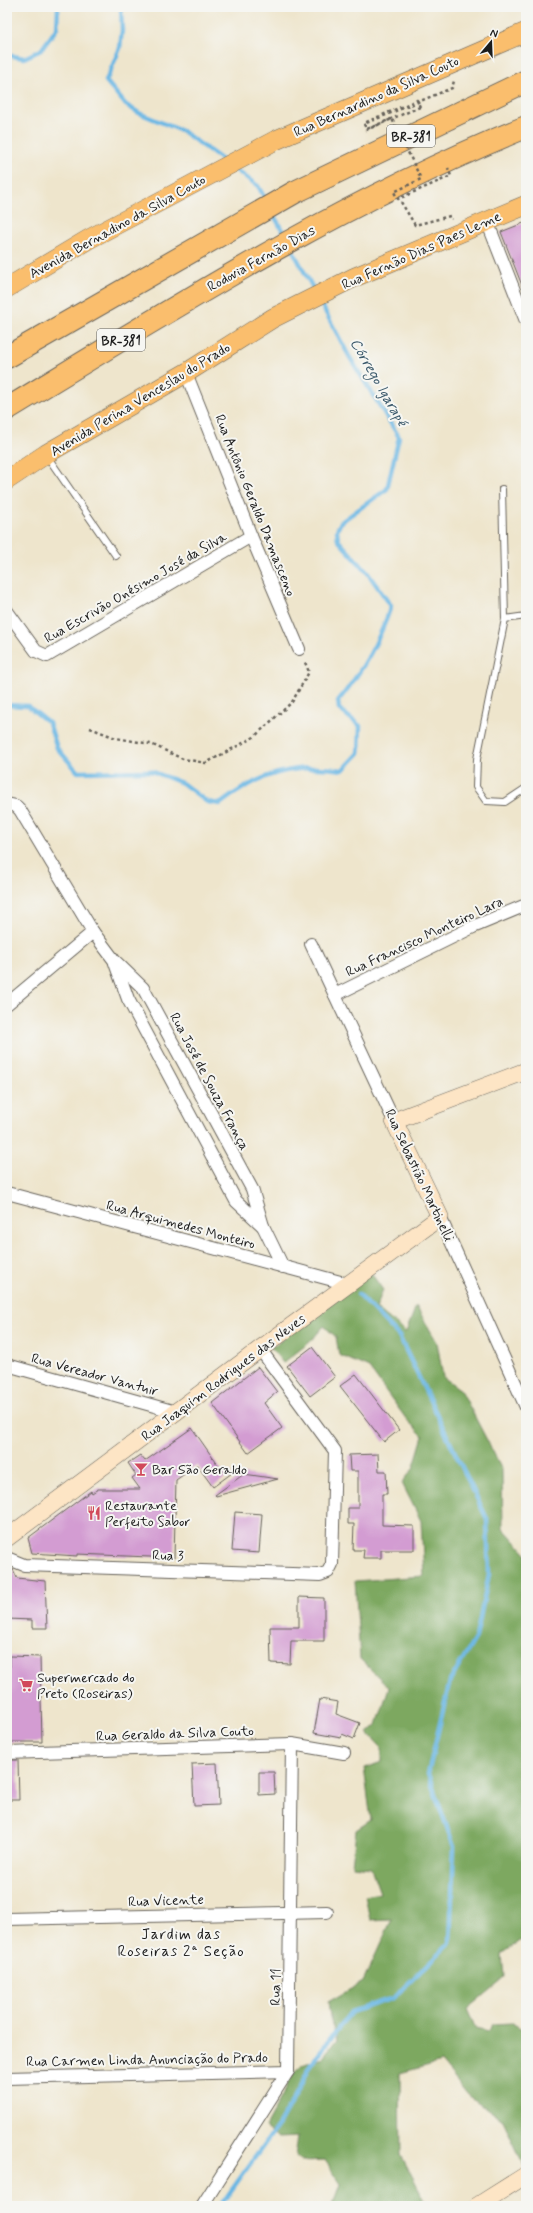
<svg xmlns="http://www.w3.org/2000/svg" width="533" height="2213" font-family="Mynerve,sans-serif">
<rect width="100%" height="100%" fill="#f6f6f2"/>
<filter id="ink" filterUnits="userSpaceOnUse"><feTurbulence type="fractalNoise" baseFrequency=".025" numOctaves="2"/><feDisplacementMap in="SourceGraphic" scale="8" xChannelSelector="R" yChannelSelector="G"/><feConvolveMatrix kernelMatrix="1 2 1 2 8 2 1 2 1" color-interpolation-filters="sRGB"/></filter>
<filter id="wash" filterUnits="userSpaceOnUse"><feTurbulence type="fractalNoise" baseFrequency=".012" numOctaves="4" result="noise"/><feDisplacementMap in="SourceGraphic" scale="16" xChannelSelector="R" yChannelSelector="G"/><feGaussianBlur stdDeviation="0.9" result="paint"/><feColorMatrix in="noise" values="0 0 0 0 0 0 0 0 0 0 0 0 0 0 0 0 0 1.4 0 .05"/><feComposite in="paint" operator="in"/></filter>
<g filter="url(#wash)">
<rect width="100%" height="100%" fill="#eee5cc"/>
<polygon fill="#7da860" stroke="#4c623e" points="371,1273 383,1290 376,1308 406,1332 416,1306 437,1342 443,1377 461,1390 502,1469 503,1528 526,1553 526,1937 502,1954 504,1978 467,2009 475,2028 489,2031 492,2024 512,2023 522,2029 526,2028 526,2164 524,2166 503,2120 468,2095 441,2062 400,2073 401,2155 428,2206 332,2206 340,2184 324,2160 303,2161 295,2156 298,2137 279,2138 265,2128 294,2073 303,2065 322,2058 337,2039 330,2017 328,2002 363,1982 392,1919 370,1920 365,1896 380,1893 371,1868 352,1866 356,1830 371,1820 364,1768 382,1762 382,1748 368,1733 377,1725 389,1687 360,1659 355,1581 424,1576 421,1521 402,1483 413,1469 423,1436 407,1420 369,1368 339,1355 336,1337 324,1326 310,1342 283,1363 271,1348"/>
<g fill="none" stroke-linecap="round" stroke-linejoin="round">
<g stroke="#6bb7e4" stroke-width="4.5">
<polyline points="121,7 122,30 120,48 106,81 126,105 139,113 182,131 224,161"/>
<polyline points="7,55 24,58 41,50 57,28 58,7"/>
<polyline points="233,168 258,186 267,202"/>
<polyline points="272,212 286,237"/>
<polyline points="291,247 315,292"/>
<path d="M7,705L28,706L49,723L57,748L78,772L151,771L182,783L207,802L220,804C258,774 294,763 343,770L359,753L360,726L339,709L338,701C362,672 379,642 391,606L367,572L338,540L337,530L341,522L387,489L399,437L349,356L319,300"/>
<polyline points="220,2206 279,2124 316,2057 351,2012 393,1998 450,1943 454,1847 428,1774 450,1681 476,1637 489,1574 487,1519 399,1336 358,1294"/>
</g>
</g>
<g id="blocks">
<g fill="#d39cd2">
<polygon points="526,222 526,293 525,293 501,232"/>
<polygon points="312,1347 335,1377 310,1396 287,1366"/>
<polygon points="258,1367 277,1392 264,1403 282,1428 248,1453 212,1403"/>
<polygon points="356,1374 399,1430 384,1442 340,1386"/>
<polygon points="192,1428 222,1471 232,1473 213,1487 197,1465 176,1480 174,1558 77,1554 77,1556 32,1553 28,1538 91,1491 92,1493 98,1489 140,1489 132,1478 136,1475 128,1463 140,1455 145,1461"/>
<polygon points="378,1454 379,1471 386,1471 387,1494 382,1494 382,1525 414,1526 414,1550 381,1550 381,1558 363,1558 364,1550 353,1550 354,1524 348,1524 348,1508 358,1508 358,1471 350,1471 349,1455"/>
<polygon points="244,1474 278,1479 216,1496 215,1495"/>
<polygon points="235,1512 262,1514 259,1553 232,1551"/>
<polygon points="7,1566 13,1569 17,1578 45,1581 47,1628 32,1628 32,1620 7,1619"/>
<polygon points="299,1597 324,1598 324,1641 291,1641 290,1664 271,1663 270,1627 299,1627"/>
<polygon points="10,1656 40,1657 42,1742 7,1742 7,1667 10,1667"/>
<polygon points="320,1699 338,1702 336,1714 360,1723 354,1739 342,1734 341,1738 314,1733"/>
<polygon points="7,1760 18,1760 19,1800 7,1800"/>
<polygon points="217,1763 219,1805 194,1806 192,1764"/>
<polygon points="259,1772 274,1772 275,1794 259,1795"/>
</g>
</g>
</g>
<g filter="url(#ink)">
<use href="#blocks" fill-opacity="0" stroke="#66625a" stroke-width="1"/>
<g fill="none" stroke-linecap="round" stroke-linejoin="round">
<defs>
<g id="lane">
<polyline points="47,456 116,556"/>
<polyline points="502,489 505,619 526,616"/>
<polyline points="505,619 477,759 476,787 486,801 505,802 526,788"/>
</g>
<g id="street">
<polyline points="487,221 526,321"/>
<polyline points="186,373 251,536 299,649"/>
<polyline points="7,611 36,651 47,656 251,536"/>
<polyline points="7,804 16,806 20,810 93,932 114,960 143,988 252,1189 263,1226 283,1267"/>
<polyline points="311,944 394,1121"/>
<polyline points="115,963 128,999 236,1201 263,1226"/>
<polyline points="335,995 473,927 526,905"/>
<polyline points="7,1004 93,932"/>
<polyline points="7,1193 348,1284"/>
<polyline points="440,1217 526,1407"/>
<polyline points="7,1365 176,1412"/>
<polyline points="7,1558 24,1565 320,1575 328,1572 332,1564 335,1451 260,1349"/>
<polyline points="7,1753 292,1744 344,1753"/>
<polyline points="7,1919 327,1912"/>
<polyline points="7,2078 288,2071"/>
<polyline points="202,2206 288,2071 292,1744"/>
</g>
<g id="secondary">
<polyline points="7,1538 260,1349 440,1217 394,1121 526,1071"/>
<polyline points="477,2206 526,2175"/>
</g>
<g id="primary">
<polyline points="7,288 89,239 276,140 526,32"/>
<polyline points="7,480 46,454 186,373 273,318 355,277 526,205"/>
</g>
<g id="highway">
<polyline points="7,357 295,192 526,81"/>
<path d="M7,409C175,307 343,201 526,127"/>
</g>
</defs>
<use href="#lane" stroke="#66625a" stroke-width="8"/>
<use href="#street" stroke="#66625a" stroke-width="14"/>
<use href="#secondary" stroke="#66625a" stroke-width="18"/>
<use href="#primary" stroke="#66625a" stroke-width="20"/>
<use href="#highway" stroke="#66625a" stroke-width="24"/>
<g stroke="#66625a" stroke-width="2.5" stroke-dasharray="3 3" stroke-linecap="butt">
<polyline points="420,107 367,129 364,124 452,88 454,81"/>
<polyline points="401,202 415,225 450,216 452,219"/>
<polyline points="90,728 116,738 151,744 183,759 206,763 254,737 292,702 309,672 304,660"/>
</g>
<use href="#lane" stroke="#fff" stroke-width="6"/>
<use href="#street" stroke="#fff" stroke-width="12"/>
<use href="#secondary" stroke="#fde5c5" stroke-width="17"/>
<use href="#primary" stroke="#fabe6d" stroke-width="19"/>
<use href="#highway" stroke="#fabe6d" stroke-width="22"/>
<polyline stroke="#66625a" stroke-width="2.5" stroke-dasharray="3 3" stroke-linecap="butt" points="420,107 417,100 364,123 366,130 392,119 421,179 394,192 398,199 451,176 448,168"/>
</g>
</g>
<defs>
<symbol id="bar-bare" viewBox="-9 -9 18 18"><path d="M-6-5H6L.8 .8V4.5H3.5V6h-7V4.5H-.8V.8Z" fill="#d1495b" stroke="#f6f6f2" stroke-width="2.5" paint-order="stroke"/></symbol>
<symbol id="restaurant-bare" viewBox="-9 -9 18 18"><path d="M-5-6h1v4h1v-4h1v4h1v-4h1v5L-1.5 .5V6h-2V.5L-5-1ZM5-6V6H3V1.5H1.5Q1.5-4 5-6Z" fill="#d1495b" stroke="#f6f6f2" stroke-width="2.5" paint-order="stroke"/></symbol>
<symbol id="supermarket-bare" viewBox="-9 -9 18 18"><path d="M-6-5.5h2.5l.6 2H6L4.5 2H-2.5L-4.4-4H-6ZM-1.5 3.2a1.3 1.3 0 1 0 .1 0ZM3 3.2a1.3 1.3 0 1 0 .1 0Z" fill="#d1495b" stroke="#f6f6f2" stroke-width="2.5" paint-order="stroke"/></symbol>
</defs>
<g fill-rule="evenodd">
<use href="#bar-bare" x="131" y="1459" width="20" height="20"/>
<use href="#restaurant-bare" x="84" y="1503" width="20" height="20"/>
<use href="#supermarket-bare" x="16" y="1675" width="20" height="20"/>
</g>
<g text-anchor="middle" stroke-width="4" stroke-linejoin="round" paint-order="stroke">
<g fill="#f6f6f2" stroke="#5d5d5c" stroke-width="1">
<rect x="387" y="125" width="48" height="22" rx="3"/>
<rect x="97" y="329" width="48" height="22" rx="3"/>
</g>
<g font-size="13" font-weight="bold" fill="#1c1c1c">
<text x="411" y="141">BR-381</text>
<text x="121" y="345">BR-381</text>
</g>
<g font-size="14" fill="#1c1c1c" stroke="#f6f6f2">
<text transform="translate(376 96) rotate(-24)" y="5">Rua Bernardino da Silva Couto</text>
<text transform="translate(117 226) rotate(-29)" y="5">Avenida Bernadino da Silva Couto</text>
<text transform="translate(421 250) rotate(-24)" y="5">Rua Fernão Dias Paes Leme</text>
<text transform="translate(261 258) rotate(-29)" y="5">Rodovia Fernão Dias</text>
<text transform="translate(140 399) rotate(-31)" y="5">Avenida Perina Venceslau do Prado</text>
<text transform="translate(256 505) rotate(68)" y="5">Rua Antônio Geraldo Damasceno</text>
<text transform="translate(135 587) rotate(-30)" y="5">Rua Escrivão Onésimo José da Silva</text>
<text transform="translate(424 936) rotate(-25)" y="5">Rua Francisco Monteiro Lara</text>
<text transform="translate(210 1081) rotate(62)" y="5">Rua José de Souza França</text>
<text transform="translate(420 1175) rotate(65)" y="5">Rua Sebastião Martinelli</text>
<text transform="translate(181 1224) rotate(15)" y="5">Rua Arquimedes Monteiro</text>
<text transform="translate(95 1374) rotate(15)" y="5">Rua Vereador Vantuir</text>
<text transform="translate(223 1377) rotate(-37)" y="5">Rua Joaquim Rodrigues das Neves</text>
<text transform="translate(168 1555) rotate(2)" y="5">Rua 3</text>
<text transform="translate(175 1733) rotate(-2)" y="5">Rua Geraldo da Silva Couto</text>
<text transform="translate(166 1900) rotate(-2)" y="5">Rua Vicente</text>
<text transform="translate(275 1987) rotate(-89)" y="5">Rua 11</text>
<text transform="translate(147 2059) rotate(-1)" y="5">Rua Carmen Linda Anunciação do Prado</text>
</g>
<g font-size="14" fill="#1c1c1c" stroke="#f6f6f2" text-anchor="start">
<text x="152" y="1474">Bar São Geraldo</text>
<text x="105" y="1510">Restaurante<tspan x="105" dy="16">Perfeito Sabor</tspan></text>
<text x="37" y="1682">Supermercado do<tspan x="37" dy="16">Preto (Roseiras)</tspan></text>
</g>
<g font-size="15" font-style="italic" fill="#3c5a6c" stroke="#f6f6f2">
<text transform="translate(379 382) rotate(60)" y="5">Córrego Igarapé</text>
</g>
<g font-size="15" letter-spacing="1" fill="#1c1c1c" stroke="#f6f6f2">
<text x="181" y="1939">Jardim das<tspan x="181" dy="17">Roseiras 2ª Seção</tspan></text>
</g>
</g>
<rect width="533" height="2213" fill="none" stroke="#f6f6f2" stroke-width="24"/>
<g transform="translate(491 42) rotate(19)" stroke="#f6f6f2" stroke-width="3" paint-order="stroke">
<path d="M0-3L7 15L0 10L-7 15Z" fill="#1c1c1c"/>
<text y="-6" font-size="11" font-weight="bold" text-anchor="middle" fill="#1c1c1c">N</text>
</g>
</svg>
